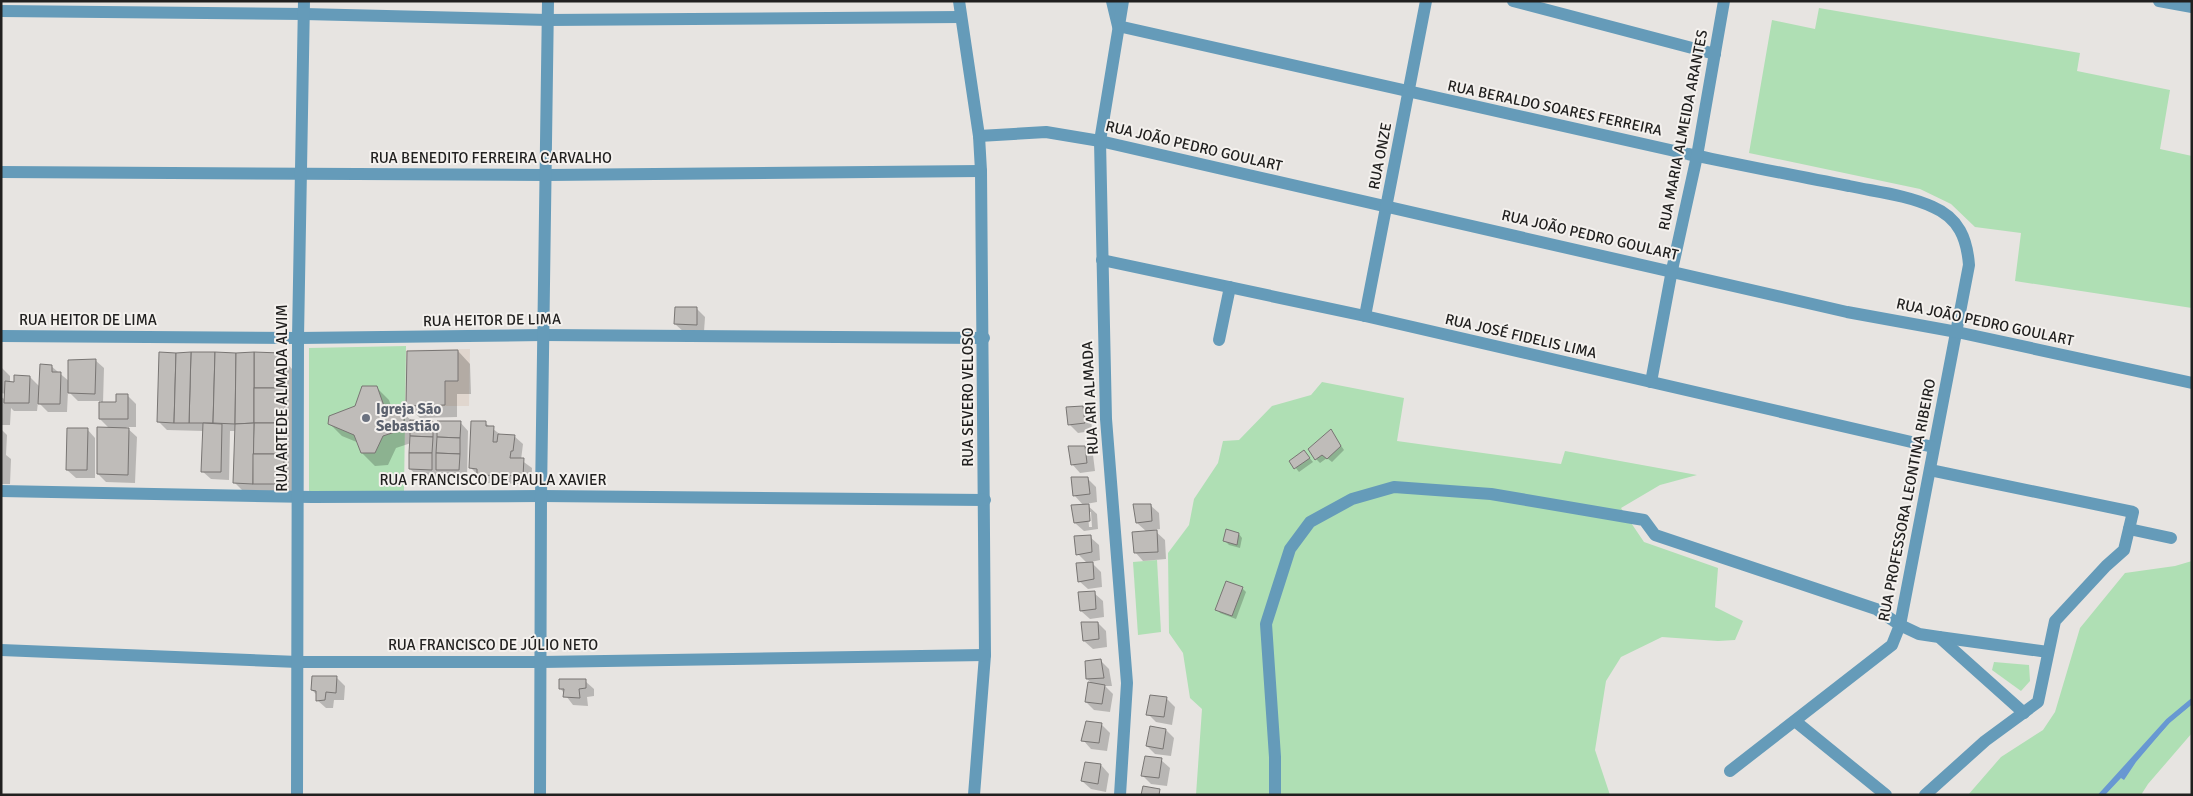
<svg xmlns="http://www.w3.org/2000/svg" width="2193" height="796" font-family="Signika,sans-serif">
<rect width="100%" height="100%" fill="#e7e4e1"/>
<polygon fill="#e0d6ce" points="470,349 469,406 405,406 406,350"/>
<g fill="#afdfb4">
<polygon points="1819,8 2080,53 2077,71 2170,90 2160,149 2192,156 2192,308 2015,281 2021,233 1975,227 1951,204 1920,189 1749,153 1772,20 1815,29"/>
<polygon points="406,346 404,491 309,491 309,348"/>
<polygon points="1322,382 1404,398 1397,441 1561,464 1565,451 1697,475 1660,485 1621,508 1644,542 1718,568 1715,607 1743,621 1735,640 1718,641 1662,637 1621,657 1606,681 1595,750 1610,795 1196,795 1202,709 1190,698 1183,653 1169,633 1168,553 1189,525 1194,499 1218,463 1223,441 1239,440 1272,406 1311,395"/>
<polygon points="1157,560 1161,632 1138,635 1133,562"/>
<polygon points="2192,561 2192,733 2148,784 2141,795 1968,795 2001,757 2043,730 2055,712 2080,628 2125,573 2175,566"/>
<polygon points="1994,662 2029,665 2030,681 2021,691 1992,670"/>
</g>
<polygon fill="#6898d2" points="2192,701 2192,704 2170,722 2136,762 2124,780 2121,778 2105,795 2101,795 2168,721"/>
<g fill="#0003" fill-rule="evenodd">
<polygon points="696,308 705,317 704,332 684,332 675,324"/>
<polygon points="458,351 470,364 471,394 457,394 457,417 420,418 407,405"/>
<polygon points="279,354 292,369 292,492 243,491 235,483 236,431 230,431 229,480 211,479 202,471 204,431 167,430 158,421"/>
<polygon points="95,360 104,368 103,403 117,403 128,396 136,404 136,427 126,427 137,437 135,483 106,482 98,474 110,429 100,419 101,401 78,401 68,391 67,412 48,412 38,402 37,411 14,411 11,408 10,425 1,425 1,397 6,400 6,394 1,393 1,367 10,376 10,383 15,383 30,377 40,387 51,366 70,382"/>
<polygon points="376,387 389,400 392,409 403,413 412,421 433,422 438,428 460,422 468,431 467,478 446,477 440,472 440,477 419,477 410,469 411,443 396,448 388,465 375,466 362,453 359,443 342,436 330,424 356,407"/>
<polygon points="1082,407 1091,416 1092,431 1078,433 1070,425"/>
<polygon points="485,423 501,435 514,436 523,444 521,460 532,468 531,484 486,483 471,468"/>
<polygon points="1,429 7,435 6,455 11,459 10,484 1,484"/>
<polygon points="87,429 95,438 95,478 76,478 67,470"/>
<polygon points="1331,431 1344,450 1332,462 1327,458 1320,463 1316,459"/>
<polygon points="1085,447 1093,455 1095,471 1080,473 1072,464"/>
<polygon points="1304,451 1313,462 1299,472 1291,462"/>
<path d="M1087,478L1096,487L1097,502L1086,504L1097,514L1098,529L1084,531L1075,523L1073,506H1084L1075,496ZM1088,512H1091L1092,527H1089Z"/>
<polygon points="1150,505 1159,513 1160,529 1154,530 1165,540 1166,559 1143,561 1135,552 1147,532 1137,523"/>
<polygon points="1239,534 1242,538 1240,548 1229,545 1225,541"/>
<polygon points="1090,537 1099,545 1100,560 1091,562 1101,572 1102,587 1088,589 1079,581 1087,563 1078,554"/>
<polygon points="1242,588 1246,592 1236,619 1220,613 1217,609"/>
<polygon points="1094,593 1103,601 1104,617 1090,619 1081,611"/>
<polygon points="1098,623 1106,631 1107,647 1093,649 1084,641"/>
<polygon points="1100,660 1109,669 1112,686 1105,686 1113,694 1110,712 1094,710 1086,702 1093,684 1087,679"/>
<polygon points="337,678 345,686 344,700 334,700 333,708 326,708 317,700 317,695 312,690"/>
<polygon points="585,681 594,689 594,696 587,697 588,706 573,705 560,688"/>
<polygon points="1166,698 1175,707 1172,725 1156,722 1148,714"/>
<polygon points="1102,725 1110,733 1107,751 1091,749 1083,740"/>
<polygon points="1166,730 1174,738 1171,756 1155,754 1147,746"/>
<polygon points="1161,760 1170,768 1167,786 1151,784 1143,776"/>
<polygon points="1086,763 1101,765 1109,774 1106,792 1091,789 1082,781"/>
</g>
<g fill="none" stroke-linecap="round" stroke-linejoin="round">
<polyline stroke="#6898d2" stroke-width="5" points="2101,795 2168,721 2192,701"/>
</g>
<g fill="#bfbcb9" stroke="#787573">
<polygon points="675,307 697,307 697,325 674,324"/>
<polygon points="458,350 458,381 445,381 445,405 406,406 407,351"/>
<polygon points="159,352 176,353 174,423 157,422"/>
<polygon points="191,352 215,352 213,423 189,423"/>
<polygon points="191,352 189,423 174,423 176,353"/>
<polygon points="215,352 236,353 235,424 213,423"/>
<polygon points="254,352 280,353 284,360 285,388 254,388"/>
<polygon points="254,352 254,423 235,424 236,353"/>
<polygon points="96,359 95,394 68,393 68,360"/>
<polygon points="40,364 52,365 52,372 61,372 60,404 38,404"/>
<polygon points="14,375 30,376 29,403 4,403 5,381 14,382"/>
<polygon points="362,386 377,386 384,406 404,411 404,429 383,436 375,453 361,453 354,435 328,424 329,416 355,406"/>
<rect x="254" y="388" width="31" height="35"/>
<polygon points="116,394 128,394 128,419 99,419 99,402 116,402"/>
<polygon points="1083,406 1085,423 1068,425 1066,407"/>
<polygon points="410,420 433,421 433,437 410,436"/>
<polygon points="437,421 461,421 460,438 437,437"/>
<polygon points="471,421 486,421 486,426 494,426 493,442 497,442 498,434 515,435 513,451 511,451 510,458 524,458 523,476 477,475 477,469 469,468"/>
<polygon points="203,423 222,424 221,472 201,472"/>
<polygon points="254,423 285,423 284,454 253,454"/>
<polygon points="254,423 253,484 233,483 235,424"/>
<polygon points="97,427 129,428 128,475 97,474"/>
<polygon points="67,428 88,428 87,470 66,470"/>
<polygon points="1331,429 1341,446 1327,459 1322,455 1315,460 1308,449"/>
<polygon points="410,436 433,437 432,453 409,453"/>
<polygon points="437,437 460,438 460,454 436,453"/>
<polygon points="1068,446 1085,446 1087,463 1071,465"/>
<polygon points="1304,450 1310,458 1294,469 1289,461"/>
<polygon points="409,453 432,453 432,470 409,469"/>
<polygon points="436,453 460,454 459,470 436,470"/>
<rect x="253" y="454" width="31" height="30"/>
<polygon points="1071,477 1088,477 1090,494 1073,496"/>
<polygon points="1089,504 1090,521 1074,523 1071,505"/>
<polygon points="1133,504 1151,504 1152,521 1136,523"/>
<polygon points="1226,529 1239,533 1237,545 1223,541"/>
<polygon points="1157,530 1158,552 1134,553 1132,532"/>
<polygon points="1091,535 1092,552 1076,555 1074,536"/>
<polygon points="1093,562 1094,579 1078,582 1076,563"/>
<polygon points="1226,581 1243,587 1232,616 1215,610"/>
<polygon points="1095,591 1096,609 1080,611 1078,592"/>
<polygon points="1081,622 1098,622 1099,639 1083,641"/>
<polygon points="1101,659 1104,678 1086,679 1085,661"/>
<polygon points="312,676 337,676 336,693 326,692 325,700 316,701 316,691 311,690"/>
<polygon points="559,679 586,679 586,688 579,689 580,698 563,697 564,689 559,689"/>
<polygon points="1088,682 1105,685 1102,704 1085,702"/>
<polygon points="1150,695 1167,697 1164,717 1146,715"/>
<polygon points="1086,721 1102,723 1099,743 1081,741"/>
<polygon points="1150,726 1166,729 1163,749 1146,746"/>
<polygon points="1145,756 1162,758 1159,778 1141,776"/>
<polygon points="1085,762 1101,764 1098,784 1081,781"/>
<polygon points="1143,786 1160,789 1159,795 1141,795"/>
</g>
<g fill="none" stroke-linecap="round" stroke-linejoin="round">
<g stroke="#659bb9" stroke-width="12">
<polyline points="959,1 979,136 981,171 985,655 974,795"/>
<path d="M1112,1L1118,26C1308,70 1498,112 1688,154C1742,165 1795,176 1849,186C1877,192 1907,195 1933,207C1959,218 1967,239 1969,265L1900,625L1892,645L1730,771"/>
<polyline points="1513,1 1715,54"/>
<polyline points="2159,1 2192,7"/>
<polyline points="1,11 304,14 548,20 961,17"/>
<polyline points="979,136 1046,132 1100,141 1847,312 1957,332 2192,383"/>
<polyline points="1,172 546,175 981,171"/>
<polyline points="1102,260 1365,316 1933,447"/>
<polyline points="1365,316 1426,1"/>
<polyline points="1,336 298,338 543,335 984,338"/>
<polyline points="1219,340 1230,287"/>
<polyline points="1651,382 1672,270 1697,156 1724,1"/>
<polyline points="1,491 312,497 541,496 985,500"/>
<polyline points="2129,529 2171,538"/>
<polyline points="1939,637 2048,652"/>
<polyline points="1,650 298,662 542,662 985,655"/>
<polyline points="1795,721 1886,795"/>
<polyline points="297,795 298,338 304,1"/>
<polyline points="540,795 541,496 548,1"/>
<polyline points="1120,795 1127,683 1106,419 1100,141 1123,1"/>
<polyline points="1275,795 1275,757 1266,624 1290,549 1310,522 1352,499 1394,487 1491,494 1644,520 1655,535 1876,609 1900,625 1919,634 1939,637 2024,713"/>
<polyline points="1925,795 1985,741 2038,702 2055,621 2106,566 2124,550 2133,512 1930,470"/>
</g>
</g>
<circle fill="#6b7280" stroke="#f4f1ee" stroke-width="2" cx="366" cy="418" r="5"/>
<g text-anchor="middle" stroke-width="4" stroke-linejoin="round" paint-order="stroke">
<g font-size="15" fill="#21201f" stroke="#f4f1ee">
<text transform="translate(1555 108) rotate(12)" y="5">RUA BERALDO SOARES FERREIRA</text>
<text transform="translate(1683 130) rotate(-79)" y="5">RUA MARIA ALMEIDA ARANTES</text>
<text transform="translate(1194 146) rotate(13)" y="5">RUA JOÃO PEDRO GOULART</text>
<text transform="translate(1380 156) rotate(-79)" y="5">RUA ONZE</text>
<text x="491" y="163">RUA BENEDITO FERREIRA CARVALHO</text>
<text transform="translate(1590 235) rotate(13)" y="5">RUA JOÃO PEDRO GOULART</text>
<text x="88" y="325">RUA HEITOR DE LIMA</text>
<text transform="translate(492 320) rotate(-1)" y="5">RUA HEITOR DE LIMA</text>
<text transform="translate(1985 322) rotate(12)" y="5">RUA JOÃO PEDRO GOULART</text>
<text transform="translate(1521 336) rotate(13)" y="5">RUA JOSÉ FIDELIS LIMA</text>
<text transform="translate(968 397) rotate(-90)" y="5">RUA SEVERO VELOSO</text>
<text transform="translate(282 398) rotate(-90)" y="5">RUA ARTEDE ALMADA ALVIM</text>
<text transform="translate(1090 398) rotate(-93)" y="5">RUA ARI ALMADA</text>
<text x="493" y="485">RUA FRANCISCO DE PAULA XAVIER</text>
<text transform="translate(1907 500) rotate(-79)" y="5">RUA PROFESSORA LEONTINA RIBEIRO</text>
<text x="493" y="650">RUA FRANCISCO DE JÚLIO NETO</text>
</g>
<g font-size="15" font-weight="bold" fill="#5b616d" stroke="#f4f1ee" text-anchor="start">
<text x="376" y="414">Igreja São<tspan x="376" dy="17">Sebastião</tspan></text>
</g>
</g>
<rect width="2193" height="796" fill="none" stroke="#21201f" stroke-width="5"/>
</svg>
